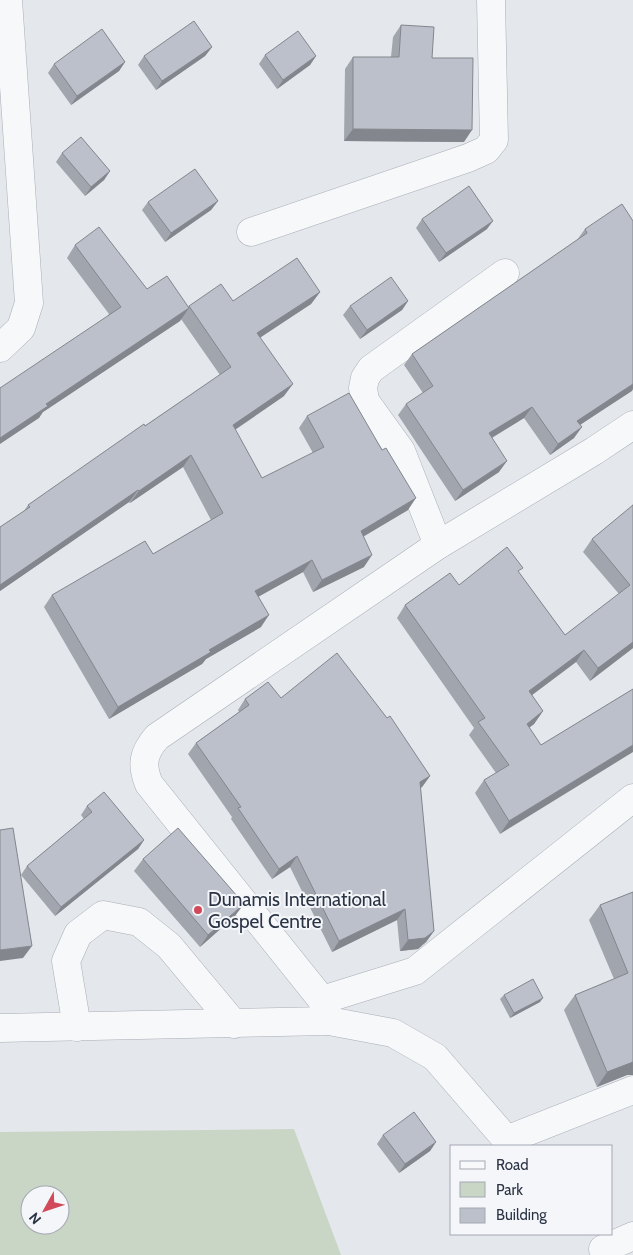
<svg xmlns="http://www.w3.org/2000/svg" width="633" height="1255" font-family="Cabin,sans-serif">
<rect width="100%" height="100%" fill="#e4e7ec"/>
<path fill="#c9d6c5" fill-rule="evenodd" d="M294,1129L341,1255H0V1132ZM30,1195H60V1225H30Z"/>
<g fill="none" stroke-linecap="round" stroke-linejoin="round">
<defs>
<g id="minor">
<polyline points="251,232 468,158 486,150 494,140 491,0"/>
<polyline points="0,348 21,328 29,303 8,0"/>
<polyline points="438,545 401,451 365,401 363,388 365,378 371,369 505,273"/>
<polyline points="322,1000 415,971 633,798"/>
<path d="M329,1021L322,1000L149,784C141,765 143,753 157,737L438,545L594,451L633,425"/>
<polyline points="77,1027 66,961 78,934 103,915 139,922 169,946 234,1024"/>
<polyline points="0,1028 329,1021 393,1033 435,1057 512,1146"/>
<polyline points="506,1140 633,1090"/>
<polyline points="603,1249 633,1236"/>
</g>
</defs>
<use href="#minor" stroke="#a9aeb7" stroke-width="29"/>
<use href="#minor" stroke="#f7f8fa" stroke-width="28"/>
</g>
<g fill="#a1a5ae">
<polygon points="401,25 432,58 464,142 344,141 345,69 353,57 391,57 393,37"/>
<polygon points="212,47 205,56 156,90 138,65 144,56"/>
<polygon points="265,55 316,56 310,65 277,89 259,64"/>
<polygon points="125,62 119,71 71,105 48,73 54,64"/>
<polygon points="62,153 110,171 104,180 85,196 56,162"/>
<polygon points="218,201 211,210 165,242 142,210 148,202"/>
<polygon points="422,219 487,229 439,262 416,228"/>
<polygon points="633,221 633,389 580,425 574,438 550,455 524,418 492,438 499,472 455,501 398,415 406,404 423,393 404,365 412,354 577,240 585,229"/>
<polygon points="75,245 147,289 188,307 189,306 320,292 311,304 260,337 284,396 235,430 262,478 313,453 299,428 307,416 408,510 363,537 364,567 313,592 303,572 258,596 261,627 206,659 202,664 109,719 44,607 52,595 153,554 211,520 183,467 130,503 129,502 0,591 0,527 24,511 28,505 220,375 181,319 180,321 43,412 39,418 109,314 67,258"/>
<polygon points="408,301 402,310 360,339 343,315 350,306"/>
<polygon points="633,504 633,648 590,681 576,662 532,695 543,711 534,724 529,728 541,745 633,689 500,834 475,793 484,780 496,773 469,735 474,728 397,618 405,605 459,585 519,573 565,635 619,594 583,552 592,539 631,507"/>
<polygon points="281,698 430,776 422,787 420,788 434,931 426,942 418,949 400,951 397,920 332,952 290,867 272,879 231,819 232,817 188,754 196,743 239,712 238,710 245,699"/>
<polygon points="87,806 144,840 138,849 55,916 21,875 27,866 84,819 81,815"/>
<polygon points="143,859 235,916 200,947 134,871"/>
<polygon points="633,892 633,1075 627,1075 597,1087 564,1010 575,995 614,979 589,920 600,905"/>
<polygon points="504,995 540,1002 510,1018 500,999"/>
<polygon points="383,1135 436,1142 430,1151 399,1173 377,1144"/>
</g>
<g fill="#83868d">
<polygon points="212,47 205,56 156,90 162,81"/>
<polygon points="316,56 310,65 277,89 283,80"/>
<polygon points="125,62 119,71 71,105 77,96"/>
<polygon points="353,129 472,130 464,142 344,141"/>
<polygon points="110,171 104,180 85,196 91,187"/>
<polygon points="218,201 211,210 165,242 171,233"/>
<polygon points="493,221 487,229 439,262 446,253"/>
<polygon points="320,292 311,304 249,345 257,333"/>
<polygon points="408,301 402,310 360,339 367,330"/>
<polygon points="189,308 180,321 43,412 39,418 0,444 0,438 46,404"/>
<polygon points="633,383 633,389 632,391 569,432 577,421"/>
<polygon points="293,384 284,396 224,437 233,425"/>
<polygon points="532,407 524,418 481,444 489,433"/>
<polygon points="582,427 574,438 550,455 558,444"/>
<polygon points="191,455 183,467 130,503 139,491"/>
<polygon points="507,461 499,472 455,501 463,490"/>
<polygon points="138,490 129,502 0,591 0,585"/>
<polygon points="416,498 408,510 352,543 361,531"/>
<polygon points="372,555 364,567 313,592 322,580"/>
<polygon points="312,560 303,572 247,603 255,591"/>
<polygon points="269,615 261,627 206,659 202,664 109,719 118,707 209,650"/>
<polygon points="633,642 633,648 590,681 598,668"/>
<polygon points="584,650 576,662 520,704 529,691"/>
<polygon points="543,711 534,724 518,736 527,724"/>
<polygon points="633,745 633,752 500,834 509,821"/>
<polygon points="430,776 422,787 412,793 420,782"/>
<polygon points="144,840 138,849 55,916 61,907"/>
<polygon points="297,856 290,867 272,879 279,869"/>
<polygon points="244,904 235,916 200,947 208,935"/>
<polygon points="405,909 397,920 332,952 339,941"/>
<polygon points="434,931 426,942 418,949 400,951 408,940"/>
<polygon points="32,946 23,958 0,961 0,950"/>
<polygon points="543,998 540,1002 510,1018 514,1013"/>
<polygon points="633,1062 633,1075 627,1075 597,1087 607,1072"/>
<polygon points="436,1142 430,1151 399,1173 405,1164"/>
</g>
<g fill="#bbc0ca" stroke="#83868d">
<polygon points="194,21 212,47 162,81 144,56"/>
<polygon points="401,25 434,27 432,58 473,58 472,130 353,129 353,57 399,57"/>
<polygon points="102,29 125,62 77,96 54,64"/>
<polygon points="298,31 316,56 283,80 265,55"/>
<polygon points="81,137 110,171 91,187 62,153"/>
<polygon points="195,169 218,201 171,233 148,202"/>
<polygon points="469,186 493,221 446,253 422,219"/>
<polygon points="622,204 633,221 633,384 577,421 582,427 558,444 532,407 489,433 507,461 463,490 406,404 433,386 412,354 587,233 585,229"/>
<polygon points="99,227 147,289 167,276 189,308 46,404 48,406 0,438 0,388 121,307 75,245"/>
<polygon points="297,258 320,292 257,333 293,384 233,425 262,478 324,447 307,416 349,393 382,450 386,448 416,498 361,531 372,555 322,580 312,560 255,591 269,615 209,650 211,652 118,707 52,595 145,541 153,554 223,513 191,455 139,491 138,490 0,585 0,527 30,507 28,505 144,424 145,426 231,367 189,306 221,284 233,301"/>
<polygon points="391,277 408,301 367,330 350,306"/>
<polygon points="633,505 633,642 598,668 584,650 529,691 543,711 527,724 541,745 633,689 633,745 509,821 484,780 509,765 478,722 485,718 405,605 450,573 459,585 507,547 523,568 518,571 565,635 630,585 592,539"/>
<polygon points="337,653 387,718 390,716 430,776 420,782 434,931 425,938 408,940 405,909 339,941 297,856 279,869 238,808 241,807 196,743 249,705 245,699 268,682 281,698"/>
<polygon points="104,792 144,840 61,907 27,866 92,812 87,806"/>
<polygon points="13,828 32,946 0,950 0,830"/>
<polygon points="178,828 244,904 208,935 143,859"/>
<polygon points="633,892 633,1062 607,1072 575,995 628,973 600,905"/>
<polygon points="533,979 543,998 514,1013 504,995"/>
<polygon points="414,1112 436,1142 405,1164 383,1135"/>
</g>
<circle fill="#d1495b" stroke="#f4f6f9" stroke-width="2" cx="198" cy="910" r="5"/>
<g text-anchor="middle" stroke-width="4" stroke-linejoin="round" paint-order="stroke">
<g font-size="19" fill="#2b3445" stroke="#f4f6f9" text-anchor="start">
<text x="208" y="906">Dunamis International<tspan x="208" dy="22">Gospel Centre</tspan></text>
</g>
</g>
<rect x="450" y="1145" width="162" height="90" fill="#f4f6f9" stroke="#a4a8b1"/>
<rect x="460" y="1161" width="25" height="8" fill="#f7f8fa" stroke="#a4a8b1"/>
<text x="496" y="1170" font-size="15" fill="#2b3445">Road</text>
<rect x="460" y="1182" width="25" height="15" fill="#c9d6c5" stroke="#a4a8b1"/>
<text x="496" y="1195" font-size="15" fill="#2b3445">Park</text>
<rect x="460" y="1208" width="25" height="15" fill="#bbc0ca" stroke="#a4a8b1"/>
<text x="496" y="1220" font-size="15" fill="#2b3445">Building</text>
<g transform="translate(45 1210) rotate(230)"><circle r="24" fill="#f4f6f9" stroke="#a4a8b1"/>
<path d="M0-4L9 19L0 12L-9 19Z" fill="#d1495b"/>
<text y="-8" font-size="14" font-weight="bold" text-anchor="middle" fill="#2b3445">N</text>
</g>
</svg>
